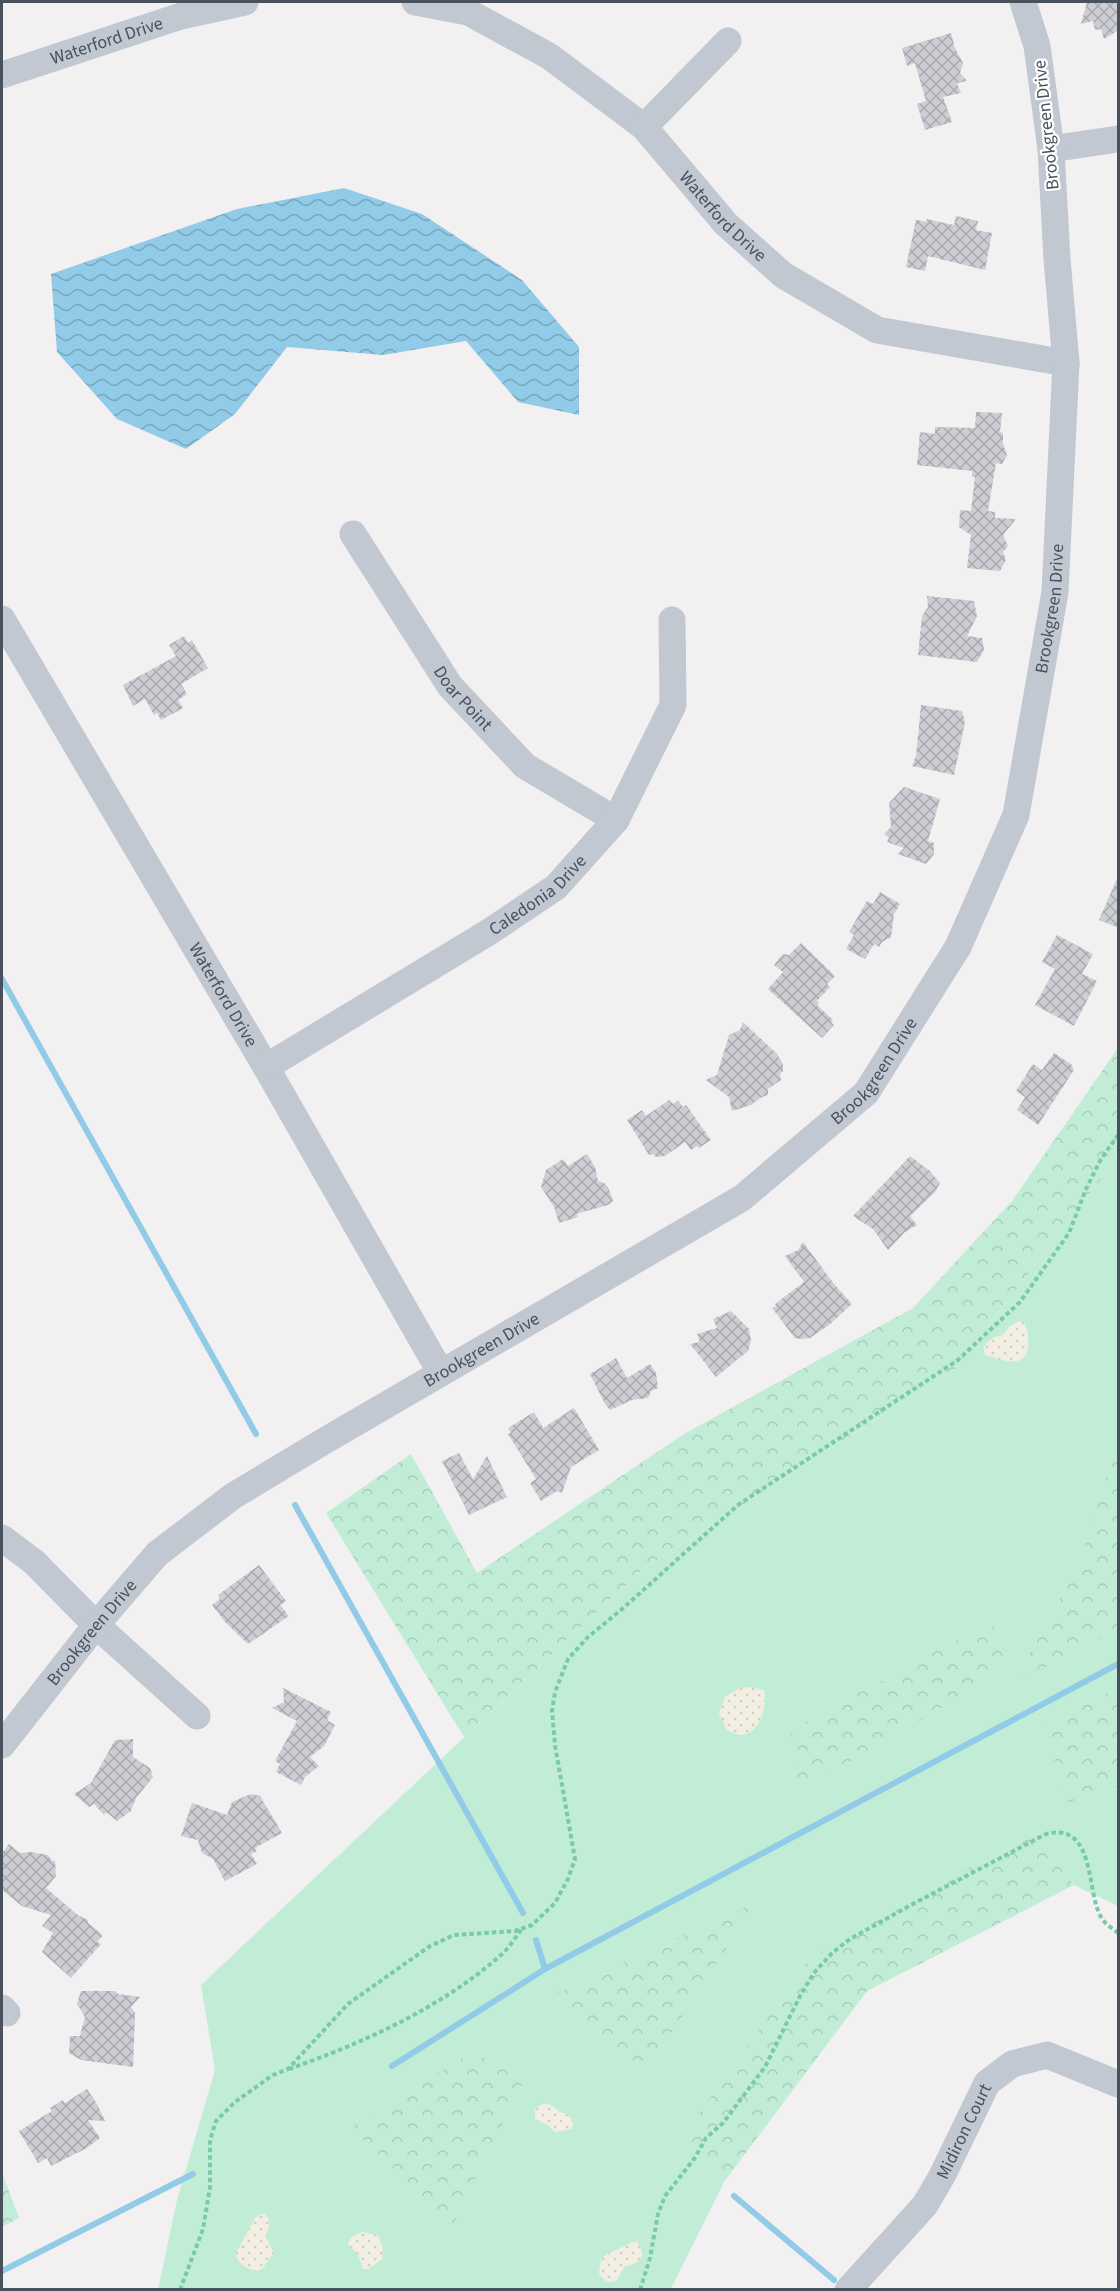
<svg xmlns="http://www.w3.org/2000/svg" width="1120" height="2291" font-family="'Source Sans 3',sans-serif">
<defs>
<pattern id="forest-crowns" width="20" height="18" patternUnits="userSpaceOnUse" patternTransform="scale(1.5)"><rect width="20" height="18" fill="#c1edd7"/><path d="M2 6a3 3 0 1 1 6 0M12 15a3 3 0 1 1 6 0" fill="none" stroke="#a7cdbb"/></pattern>
<pattern id="sand-dots" width="8" height="8" patternUnits="userSpaceOnUse" patternTransform="scale(1.5)"><rect width="8" height="8" fill="#f2efe2"/><path d="M2 2h.1M6 6h.1" fill="none" stroke="#d1cfc4" stroke-width="1.8" stroke-linecap="round"/></pattern>
<pattern id="water-waves" width="16" height="10" patternUnits="userSpaceOnUse" patternTransform="scale(1.5)"><rect width="16" height="10" fill="#91cbe7"/><path d="M0 5q4-4 8 0t8 0" fill="none" stroke="#78a7be"/></pattern>
<pattern id="building-cross-hatch" width="8" height="8" patternUnits="userSpaceOnUse" patternTransform="scale(1.5)"><rect width="8" height="8" fill="#cdced4"/><path d="M0 0l8 8M0 8l8-8" fill="none" stroke="#a8aaaf"/></pattern>
</defs>
<rect width="100%" height="100%" fill="#f2f0f0"/>
<polygon fill="#c1edd7" points="1118,1157 1118,1906 1074,1885 1032,1832 680,2140 724,2182 671,2289 158,2290 177,2200 215,2070 201,1985 643,1569 956,1368"/>
<g fill="url(#forest-crowns)">
<polygon points="1118,1048 1118,1157 956,1368 643,1569 464,1737 326,1513 411,1454 477,1573 684,1434 913,1308 1012,1201"/>
<polygon points="1118,1441 1118,1629 1012,1685 1080,1560"/>
<polygon points="992,1621 1007,1669 794,1794 791,1730"/>
<polygon points="1118,1687 1118,1786 1066,1803 1045,1725"/>
<polygon points="1032,1832 1074,1885 867,1991 724,2182 680,2140 810,1958"/>
<polygon points="756,1903 646,2072 557,1993"/>
<polygon points="472,2052 525,2078 453,2225 350,2128"/>
<polygon points="2,2173 19,2218 2,2227"/>
</g>
<g fill="url(#sand-dots)">
<path d="M1019,1321L1024,1323C1029,1331 1032,1355 1020,1360C1011,1364 994,1358 985,1355C981,1342 993,1337 1003,1335L1010,1326Z"/>
<path d="M751,1687L764,1690C767,1704 762,1729 746,1734C740,1737 733,1733 727,1730L719,1713L725,1697L740,1688Z"/>
<polygon points="544,2103 551,2105 560,2112 567,2114 574,2122 571,2129 555,2132 548,2125 535,2119 535,2109"/>
<path d="M260,2214H264C273,2220 268,2229 266,2238L274,2253L262,2269L257,2271C247,2269 236,2263 236,2253L255,2218Z"/>
<polygon points="362,2232 378,2235 383,2248 382,2259 368,2269 363,2269 358,2254 348,2245 351,2237"/>
<path d="M633,2242H637C648,2259 639,2263 624,2267L617,2280C609,2284 603,2281 599,2273L601,2259C609,2251 623,2248 633,2242Z"/>
</g>
<polygon fill="url(#water-waves)" points="344,188 422,214 522,280 579,347 579,415 518,402 466,341 383,355 287,347 235,414 186,449 117,419 57,352 51,274 237,209"/>
<g fill="none" stroke-linecap="round" stroke-linejoin="round">
<g stroke="#91cbe7" stroke-width="6">
<polyline points="2,979 256,1434"/>
<polyline points="295,1505 523,1913"/>
<polyline points="536,1940 545,1969"/>
<polyline points="392,2066 545,1969 1118,1664"/>
<polyline points="734,2196 834,2280"/>
<polyline points="2,2271 193,2174"/>
</g>
</g>
<g fill="url(#building-cross-hatch)">
<polygon points="1087,2 1119,2 1119,30 1104,39 1101,29 1095,30 1093,21 1081,24"/>
<polygon points="951,33 955,48 963,63 960,73 967,81 957,83 961,93 943,97 952,122 925,130 917,104 926,101 915,63 907,66 902,48"/>
<polygon points="956,216 978,221 976,230 992,233 985,270 928,256 925,271 906,267 916,220 927,222 926,219 954,225"/>
<polygon points="976,412 1002,413 1000,432 1003,433 1003,444 1007,455 1002,464 996,463 988,511 995,512 995,518 1016,519 1003,535 1008,546 1003,552 1006,560 1000,571 967,568 971,535 959,527 960,510 971,511 975,477 972,477 972,471 917,465 920,432 935,434 935,427 975,428"/>
<polygon points="927,596 974,601 977,616 967,636 982,638 984,650 977,662 918,655 922,616 928,607"/>
<polygon points="184,636 188,643 192,640 208,668 181,684 187,694 178,700 183,708 161,720 157,713 154,715 145,699 133,706 123,685 176,656 169,645"/>
<polygon points="921,705 962,711 965,722 954,775 912,766 916,756"/>
<polygon points="904,787 940,799 928,841 934,843 934,854 926,864 898,854 904,848 887,842 889,838 884,834 891,827 889,803"/>
<polygon points="1119,874 1119,928 1099,920"/>
<polygon points="880,892 900,904 894,914 891,937 882,942 879,947 874,944 865,959 846,949 854,935 849,932 867,901 873,904"/>
<polygon points="1057,935 1093,954 1082,974 1097,981 1074,1026 1035,1005 1055,969 1042,962"/>
<polygon points="801,943 835,976 827,984 830,987 817,1001 819,1003 817,1005 833,1020 831,1022 834,1025 822,1038 768,989 783,972 774,965 783,954 789,955"/>
<polygon points="743,1022 777,1054 783,1064 783,1071 780,1074 781,1080 768,1089 768,1095 762,1097 751,1105 732,1111 729,1097 706,1080 717,1075 729,1035 740,1030"/>
<polygon points="1054,1053 1071,1064 1074,1070 1038,1125 1017,1110 1025,1097 1016,1091 1033,1064 1042,1070"/>
<polygon points="669,1100 673,1104 678,1100 683,1107 686,1105 711,1140 699,1148 697,1146 691,1150 685,1142 665,1156 656,1157 653,1154 649,1155 627,1120 642,1110 646,1116"/>
<polygon points="587,1154 595,1167 598,1181 604,1183 608,1187 613,1201 608,1205 576,1214 578,1217 559,1223 554,1207 541,1187 546,1170 563,1159 568,1166"/>
<polygon points="910,1156 930,1171 940,1183 935,1192 910,1216 917,1225 905,1232 888,1250 873,1229 853,1216"/>
<polygon points="803,1242 834,1284 852,1304 829,1325 810,1338 801,1339 795,1338 772,1308 776,1306 775,1304 804,1282 785,1256 798,1250"/>
<polygon points="731,1311 749,1329 751,1341 748,1351 716,1377 690,1344 700,1342 697,1334 717,1328 713,1319"/>
<polygon points="616,1358 627,1378 650,1364 656,1373 658,1388 651,1391 648,1398 632,1400 610,1410 605,1404 590,1374"/>
<polygon points="574,1408 599,1450 571,1467 562,1493 557,1491 541,1501 530,1483 536,1479 508,1434 511,1433 508,1428 534,1412 543,1428"/>
<polygon points="459,1453 473,1479 487,1456 507,1497 469,1515 442,1461"/>
<polygon points="259,1565 286,1601 280,1605 289,1616 248,1644 225,1622 212,1605 220,1599 218,1595"/>
<polygon points="283,1688 331,1712 327,1720 335,1725 324,1746 310,1757 319,1766 305,1777 301,1785 276,1772 280,1764 275,1761 297,1721 272,1708 284,1702"/>
<polygon points="133,1739 133,1757 150,1768 153,1777 136,1798 131,1811 117,1821 106,1812 104,1815 94,1804 89,1807 74,1794 91,1783 115,1740"/>
<polygon points="251,1794 260,1796 282,1833 255,1848 257,1851 251,1854 257,1864 225,1881 213,1859 202,1853 198,1840 181,1836 192,1803 227,1815 232,1802"/>
<polygon points="9,1844 20,1853 32,1852 48,1855 51,1860 55,1861 56,1876 46,1888 79,1916 88,1920 88,1923 103,1935 97,1942 101,1944 71,1978 42,1952 53,1933 42,1926 51,1915 22,1906 2,1890 2,1853"/>
<polygon points="81,1991 115,1991 118,1994 140,1997 131,2007 135,2013 133,2067 81,2060 69,2053 70,2036 80,2036 85,2017 77,2004"/>
<polygon points="87,2089 97,2104 105,2121 88,2120 100,2138 87,2148 51,2166 47,2158 38,2163 19,2131 52,2111 50,2108 63,2100 65,2103"/>
</g>
<g fill="none" stroke-linecap="round" stroke-linejoin="round">
<g stroke="#7bc9ab" stroke-width="4" stroke-dasharray="4.5 3" stroke-linecap="butt">
<path d="M289,2069C363,2043 441,2008 501,1955C509,1948 515,1938 521,1930"/>
<polyline points="180,2290 203,2229 210,2187 210,2140 216,2121 235,2102 273,2075 288,2069 348,2004 430,1946 454,1935 515,1931 532,1925 555,1903 568,1879 575,1859 555,1745 552,1711 555,1692 568,1659 588,1637 621,1610 738,1505 958,1360 1020,1302 1069,1233 1086,1189 1101,1159 1118,1135"/>
<path d="M640,2290L650,2258L658,2214L665,2196L694,2159L706,2138L723,2123L765,2067L801,1994L814,1973L832,1953L850,1939L911,1905L1046,1834C1096,1821 1086,1892 1101,1917C1104,1923 1113,1929 1118,1933"/>
</g>
<g stroke="#c1c8d1" stroke-width="27">
<path id="s1" d="M415,2L468,12L549,56L644,127L726,224L783,275L877,330L1066,363"/>
<path id="s2" d="M2,75L181,16L245,2"/>
<polyline points="644,127 728,41"/>
<polyline points="1051,149 1118,139"/>
<path id="s3" d="M353,534L450,686L525,766L616,820"/>
<path id="s4" d="M2,619L266,1067L441,1373"/>
<path id="s5" d="M266,1067L489,932L556,887L616,820L673,705L672,620"/>
<polyline points="2,1538 34,1562 96,1625 197,1716"/>
<path id="s6" d="M2,1745L96,1625L157,1554L233,1496L326,1440L742,1198L866,1093L958,947L1016,815L1055,592L1066,363L1057,259L1051,149L1037,46L1023,2"/>
<polyline points="2,2008 7,2013"/>
<path id="s7" d="M848,2290L925,2205L942,2176L987,2083L1012,2064L1047,2055L1118,2084"/>
</g>
</g>
<g text-anchor="middle" stroke-width="4.5" stroke-linejoin="round" paint-order="stroke">
<g font-size="18" fill="#49515c" stroke="#fff">
<text dy="6" stroke="none"><textPath href="#s2" startOffset="110">Waterford Drive</textPath></text>
<text transform="translate(1046 125) rotate(-96)" y="6">Brookgreen Drive</text>
<text dy="6" stroke="none"><textPath href="#s1" startOffset="384">Waterford Drive</textPath></text>
<text dy="6" stroke="none"><textPath href="#s6" startOffset="1620">Brookgreen Drive</textPath></text>
<text dy="6" stroke="none"><textPath href="#s3" startOffset="198">Doar Point</textPath></text>
<text dy="6" stroke="none"><textPath href="#s5" startOffset="322">Caledonia Drive</textPath></text>
<text dy="6" stroke="none"><textPath href="#s4" startOffset="436">Waterford Drive</textPath></text>
<text dy="6" stroke="none"><textPath href="#s6" startOffset="1116">Brookgreen Drive</textPath></text>
<text dy="6" stroke="none"><textPath href="#s6" startOffset="630">Brookgreen Drive</textPath></text>
<text dy="6" stroke="none"><textPath href="#s6" startOffset="144">Brookgreen Drive</textPath></text>
<text dy="6" stroke="none"><textPath href="#s7" startOffset="198">Midiron Court</textPath></text>
</g>
</g>
<rect width="1120" height="2291" fill="none" stroke="#49515c" stroke-width="6"/>
</svg>
